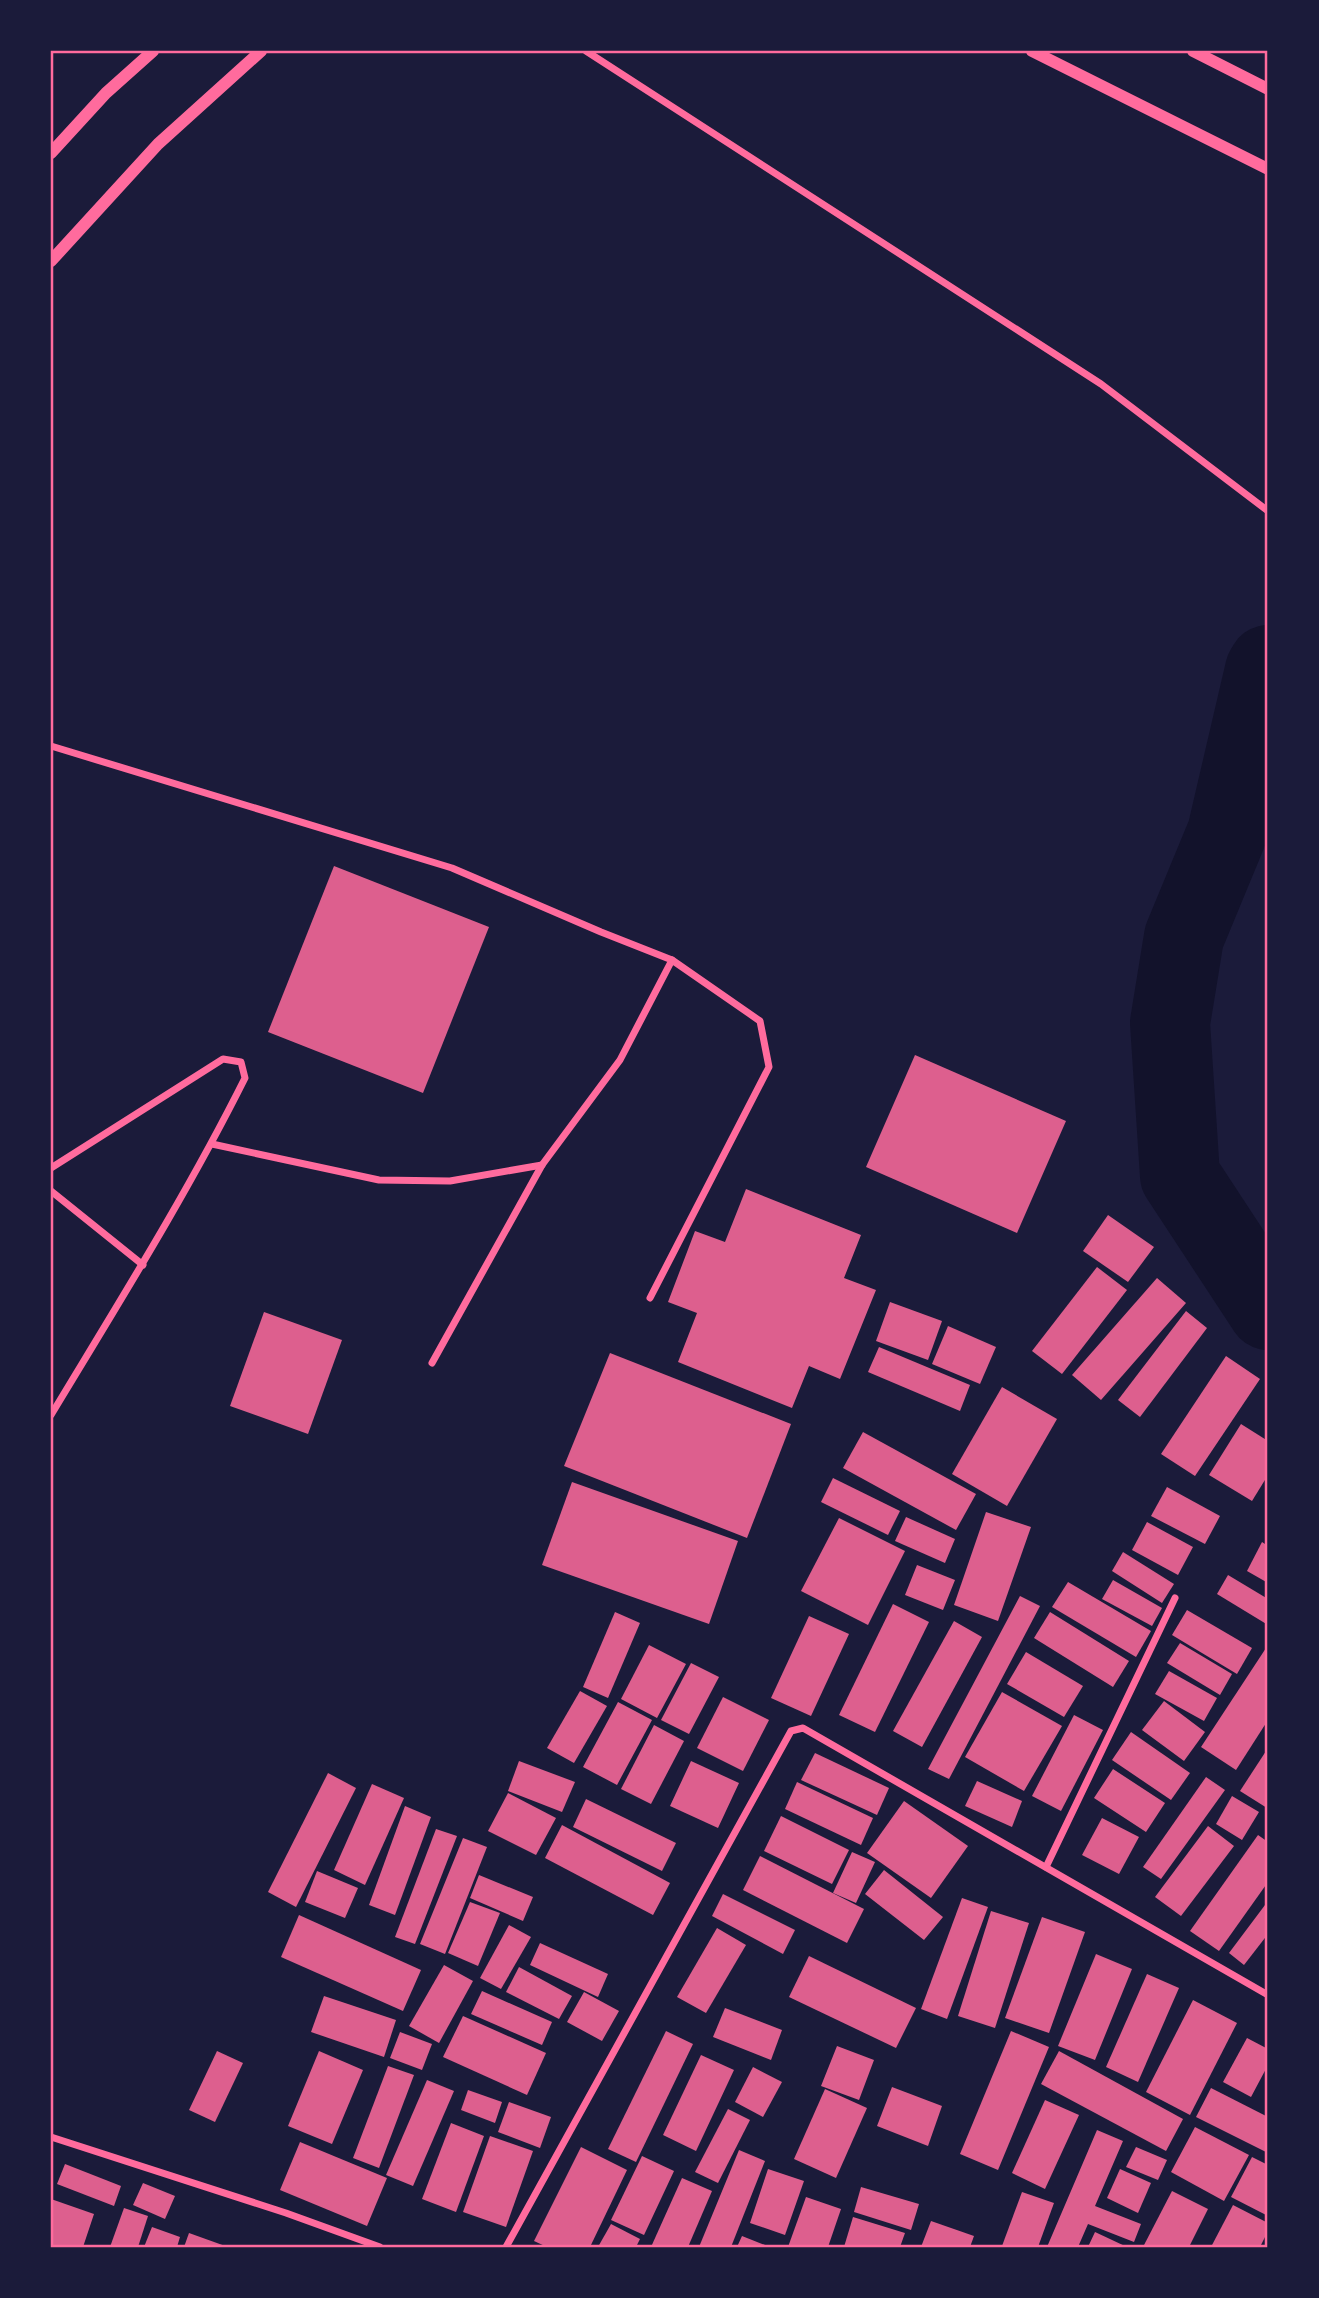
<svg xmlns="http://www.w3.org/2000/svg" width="1319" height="2298" font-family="Montserrat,sans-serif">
<rect width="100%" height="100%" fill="#1b1b3a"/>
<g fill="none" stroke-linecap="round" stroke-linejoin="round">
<polyline stroke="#12122b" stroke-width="80" points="1268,665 1265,670 1227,833 1184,937 1170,1023 1180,1176 1268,1310"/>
</g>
<g fill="#dd5f8e">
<polygon points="334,866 489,927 423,1093 268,1032"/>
<polygon points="915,1055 1066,1121 1017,1233 866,1167"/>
<polygon points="746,1189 861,1235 844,1278 876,1290 840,1379 809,1366 792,1408 678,1362 697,1313 668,1302 695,1231 725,1242"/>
<polygon points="1108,1215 1154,1247 1128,1282 1083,1251"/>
<polygon points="1097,1267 1127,1290 1062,1374 1032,1351"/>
<polygon points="1157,1278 1186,1303 1101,1400 1072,1375"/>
<polygon points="890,1302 942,1321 928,1360 876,1341"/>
<polygon points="1186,1311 1207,1328 1140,1417 1118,1400"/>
<polygon points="264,1312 342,1340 308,1434 230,1406"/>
<polygon points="948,1326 996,1347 980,1384 932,1364"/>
<polygon points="879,1347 970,1385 960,1411 868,1372"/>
<polygon points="610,1353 791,1424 747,1538 564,1466"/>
<polygon points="1226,1356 1260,1379 1195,1476 1161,1454"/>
<polygon points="1002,1387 1057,1419 1007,1506 952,1474"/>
<polygon points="1241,1424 1268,1441 1268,1475 1252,1501 1209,1475"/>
<polygon points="863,1432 976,1494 956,1530 843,1468"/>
<polygon points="833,1478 900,1511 888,1535 821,1502"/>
<polygon points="572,1482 738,1541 709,1624 542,1565"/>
<polygon points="1167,1487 1220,1516 1205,1544 1151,1516"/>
<polygon points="986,1512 1031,1527 998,1621 954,1605"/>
<polygon points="906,1517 955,1539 945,1563 895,1541"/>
<polygon points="839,1518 905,1551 868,1625 801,1591"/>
<polygon points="1147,1522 1193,1547 1178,1575 1132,1550"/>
<polygon points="1262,1542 1268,1546 1268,1583 1247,1571"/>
<polygon points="1123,1552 1174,1584 1162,1603 1112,1571"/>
<polygon points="917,1565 955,1580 943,1610 905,1595"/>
<polygon points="1228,1575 1268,1599 1268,1625 1217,1594"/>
<polygon points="1113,1580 1162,1608 1152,1626 1102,1599"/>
<polygon points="1068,1582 1151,1631 1136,1657 1052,1607"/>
<polygon points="1020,1596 1040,1606 949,1779 928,1769"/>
<polygon points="893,1604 929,1622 875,1732 839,1715"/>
<polygon points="1187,1610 1252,1648 1237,1674 1172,1635"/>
<polygon points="615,1612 640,1623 608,1698 583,1687"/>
<polygon points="1050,1612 1129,1661 1113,1687 1034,1638"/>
<polygon points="809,1616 849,1634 811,1716 771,1698"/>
<polygon points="954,1621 982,1637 922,1747 893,1731"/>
<polygon points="1180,1643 1232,1674 1220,1695 1167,1663"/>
<polygon points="649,1645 686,1664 657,1718 621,1699"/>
<polygon points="1268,1645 1268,1720 1236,1770 1201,1747"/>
<polygon points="1026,1652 1083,1686 1064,1717 1007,1684"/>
<polygon points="691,1663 719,1677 689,1734 661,1720"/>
<polygon points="1169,1671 1217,1698 1204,1721 1155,1694"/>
<polygon points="580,1691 607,1706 574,1763 547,1748"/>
<polygon points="1002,1692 1062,1726 1024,1791 965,1757"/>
<polygon points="723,1697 769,1720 743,1771 697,1748"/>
<polygon points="1164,1701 1205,1732 1184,1761 1142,1730"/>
<polygon points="618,1702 652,1720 617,1785 583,1767"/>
<polygon points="1074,1715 1103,1730 1061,1811 1032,1796"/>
<polygon points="654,1725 684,1741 651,1804 621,1789"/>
<polygon points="1131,1732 1190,1773 1171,1800 1112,1760"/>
<polygon points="1268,1748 1268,1806 1267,1808 1240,1791"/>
<polygon points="815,1753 889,1788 877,1815 801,1780"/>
<polygon points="519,1761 575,1782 562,1812 508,1791"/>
<polygon points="691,1761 739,1783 718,1828 670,1806"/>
<polygon points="1113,1769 1165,1803 1146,1832 1094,1798"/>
<polygon points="328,1773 356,1788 296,1907 268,1892"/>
<polygon points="1206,1777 1225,1790 1161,1879 1143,1867"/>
<polygon points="977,1781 1022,1801 1012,1827 965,1806"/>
<polygon points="797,1782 873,1818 861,1845 785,1809"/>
<polygon points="372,1784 404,1798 365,1885 334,1870"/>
<polygon points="508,1793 556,1818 536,1855 488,1831"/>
<polygon points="1232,1796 1259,1812 1242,1840 1216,1824"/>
<polygon points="586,1799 676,1843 662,1871 573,1827"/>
<polygon points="904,1801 968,1846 931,1898 867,1853"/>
<polygon points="405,1806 431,1817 395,1915 369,1905"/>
<polygon points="781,1816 849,1850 832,1884 764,1851"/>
<polygon points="1102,1818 1139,1837 1119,1874 1082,1855"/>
<polygon points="562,1825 670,1883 653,1915 545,1858"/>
<polygon points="1208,1826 1234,1846 1181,1916 1155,1897"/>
<polygon points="436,1829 457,1836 415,1944 395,1937"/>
<polygon points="1258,1835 1268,1842 1268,1882 1219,1951 1190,1931"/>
<polygon points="463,1838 487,1847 445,1954 420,1944"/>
<polygon points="852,1852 875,1862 856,1903 833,1893"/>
<polygon points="760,1856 864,1909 847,1943 743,1890"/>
<polygon points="884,1870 943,1917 924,1940 865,1894"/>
<polygon points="317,1871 358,1888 345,1918 305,1902"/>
<polygon points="479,1875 533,1897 523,1921 470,1898"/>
<polygon points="723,1894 795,1930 783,1954 712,1916"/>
<polygon points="962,1898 988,1907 947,2019 921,2009"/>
<polygon points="1268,1901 1268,1934 1244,1965 1229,1953"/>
<polygon points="470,1902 500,1913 478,1966 448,1953"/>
<polygon points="991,1911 1029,1923 995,2028 958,2016"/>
<polygon points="299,1915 421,1970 403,2011 281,1957"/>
<polygon points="1042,1917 1085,1932 1049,2033 1005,2018"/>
<polygon points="509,1925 531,1937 501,1989 480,1978"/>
<polygon points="717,1928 746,1945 706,2013 677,1997"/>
<polygon points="540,1943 608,1974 598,1997 530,1965"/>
<polygon points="1096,1954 1132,1969 1095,2060 1058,2046"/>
<polygon points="809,1956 916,2008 896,2048 789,1997"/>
<polygon points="444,1965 473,1981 439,2043 409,2026"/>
<polygon points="519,1967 572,1996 559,2019 506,1992"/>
<polygon points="1147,1974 1179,1988 1138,2082 1106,2067"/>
<polygon points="482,1991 552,2022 542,2045 471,2014"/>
<polygon points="584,1992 619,2011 602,2041 567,2022"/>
<polygon points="324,1996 396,2020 384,2057 311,2032"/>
<polygon points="1193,2000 1237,2023 1190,2115 1146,2092"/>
<polygon points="725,2008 782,2030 771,2060 713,2037"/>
<polygon points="463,2016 546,2053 527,2095 443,2057"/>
<polygon points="666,2031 693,2044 636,2162 608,2149"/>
<polygon points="1011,2031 1049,2047 998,2170 960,2154"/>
<polygon points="400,2032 432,2044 422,2070 390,2058"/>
<polygon points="1247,2038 1268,2049 1268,2065 1251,2097 1223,2082"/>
<polygon points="837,2046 874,2060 859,2100 821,2086"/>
<polygon points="217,2051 243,2063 215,2122 189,2110"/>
<polygon points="319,2051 363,2070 332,2144 288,2126"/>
<polygon points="1059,2051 1183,2119 1166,2151 1041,2084"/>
<polygon points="701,2055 734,2070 696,2151 663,2135"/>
<polygon points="388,2066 414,2075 379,2168 353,2158"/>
<polygon points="753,2067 782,2082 763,2117 735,2102"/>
<polygon points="427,2080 454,2091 413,2186 386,2175"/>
<polygon points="892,2087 942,2106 928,2146 877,2126"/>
<polygon points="1211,2088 1268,2117 1268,2153 1196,2117"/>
<polygon points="825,2089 867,2108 836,2178 794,2159"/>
<polygon points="468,2090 502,2102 495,2123 461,2110"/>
<polygon points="1045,2100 1079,2115 1045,2189 1012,2173"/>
<polygon points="509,2102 551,2117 540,2148 498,2132"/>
<polygon points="728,2109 750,2120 718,2183 695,2172"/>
<polygon points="451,2123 484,2136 456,2212 422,2199"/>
<polygon points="1195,2127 1249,2155 1224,2201 1171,2172"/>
<polygon points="1097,2130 1123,2141 1095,2206 1141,2224 1134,2242 1088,2224 1078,2247 1047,2247"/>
<polygon points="490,2136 533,2151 506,2227 463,2212"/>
<polygon points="300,2142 387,2178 367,2226 280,2190"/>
<polygon points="581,2147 627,2170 590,2247 547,2247 534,2241"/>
<polygon points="1136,2147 1167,2160 1158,2180 1126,2167"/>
<polygon points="739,2150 765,2161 731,2247 699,2247"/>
<polygon points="642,2156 674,2171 644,2235 611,2220"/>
<polygon points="1252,2157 1268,2165 1268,2216 1231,2197"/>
<polygon points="65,2164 121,2186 114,2206 57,2184"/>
<polygon points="768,2169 804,2181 785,2235 750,2223"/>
<polygon points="1120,2169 1151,2183 1138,2213 1107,2198"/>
<polygon points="682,2178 712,2191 688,2247 651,2247"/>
<polygon points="143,2183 175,2196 165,2219 133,2205"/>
<polygon points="861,2187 919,2204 911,2230 854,2212"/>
<polygon points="1172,2191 1208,2209 1189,2247 1143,2247"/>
<polygon points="1022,2192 1054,2203 1038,2247 1006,2247 1002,2246"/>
<polygon points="806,2197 841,2209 828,2247 788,2247"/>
<polygon points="51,2199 94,2214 83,2247 51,2247"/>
<polygon points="1233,2205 1268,2223 1268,2231 1260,2247 1211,2247"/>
<polygon points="124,2208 148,2216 138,2247 110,2247"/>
<polygon points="853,2217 905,2233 900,2247 844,2247"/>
<polygon points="931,2221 974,2236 970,2247 921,2247"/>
<polygon points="611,2224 640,2239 636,2247 598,2247"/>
<polygon points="152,2227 180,2237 177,2247 144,2247"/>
<polygon points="1095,2232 1127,2247 1088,2247"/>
<polygon points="189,2233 228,2247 184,2247"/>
<polygon points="742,2236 770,2247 737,2247"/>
</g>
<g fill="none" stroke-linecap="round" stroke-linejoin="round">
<g stroke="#ff6b9d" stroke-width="7">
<polyline points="586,51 1101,384 1268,511"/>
<polyline points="51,746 452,868 601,932 672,960 620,1060 542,1165 432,1363"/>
<polyline points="212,1144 379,1180 450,1181 542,1165"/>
<path d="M51,1168L223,1059L241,1062L245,1078C187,1194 118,1304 51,1415"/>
<polyline points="51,1191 143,1265"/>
<polyline points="650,1298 769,1067 760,1021 672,960"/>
<polyline points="1046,1867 1175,1598"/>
<polyline points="51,2137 286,2213 380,2247"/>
<polyline points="506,2247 791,1731 803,1728 1268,1995"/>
</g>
<g stroke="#ff6b9d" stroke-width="12">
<polyline points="1032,51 1268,169"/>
<polyline points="1193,51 1268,89"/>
<polyline points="51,153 106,93 153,51"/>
<polyline points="51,261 158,144 261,51"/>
</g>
</g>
<rect width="1319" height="2298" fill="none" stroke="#1b1b3a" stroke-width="105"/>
<rect x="52" y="52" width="1214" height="2194" fill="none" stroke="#ff6b9d" stroke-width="2.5"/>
</svg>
